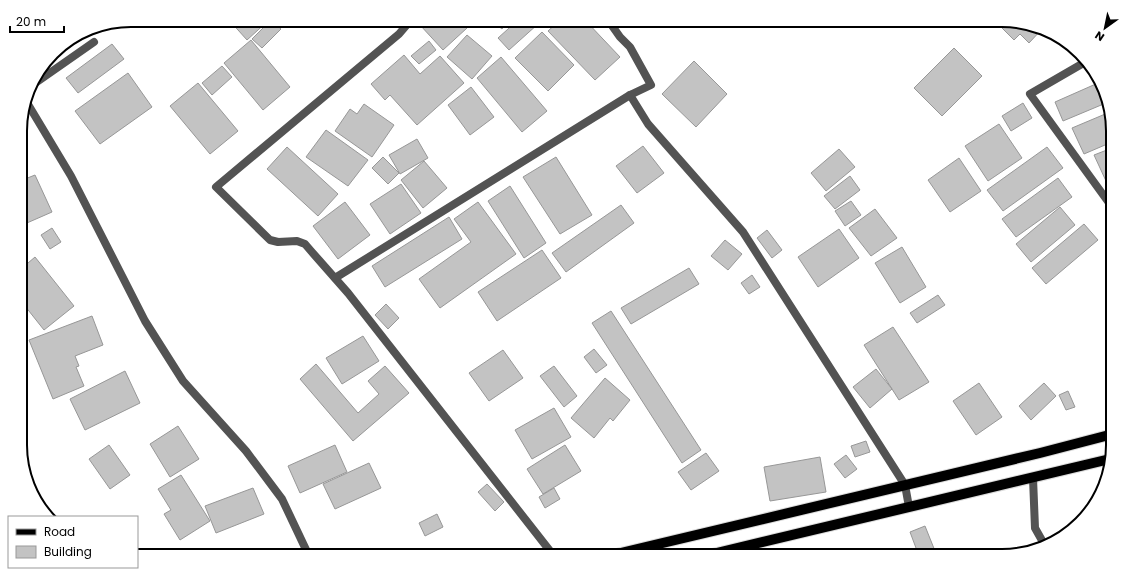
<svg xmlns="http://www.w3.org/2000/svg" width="1133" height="576" font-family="Poppins,sans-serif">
<rect width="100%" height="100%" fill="#fff"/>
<g fill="#c3c3c3" stroke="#979797">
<polygon points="229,20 269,20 247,40"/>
<polygon points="271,20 281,29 262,48 252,39"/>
<polygon points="286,20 299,20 292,26"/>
<polygon points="426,20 459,20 467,28 443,50 420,25"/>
<polygon points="491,20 509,20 502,29"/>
<polygon points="518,20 534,20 538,24 509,50 498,38"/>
<polygon points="560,20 585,20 620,57 595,80 548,31"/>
<polygon points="1002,20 1042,29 1029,43 1020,34 1014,40 998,24"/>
<polygon points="96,27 80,41 76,36 89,28"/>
<polygon points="542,32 574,65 548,91 515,58"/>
<polygon points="467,35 492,56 472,79 447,57"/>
<polygon points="251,40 290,87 263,110 224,63"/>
<polygon points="429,41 436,50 419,64 411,56"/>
<polygon points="112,44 124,59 78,93 66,78"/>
<polygon points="954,48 982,76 942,116 914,88"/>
<polygon points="404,55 420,74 440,56 464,83 417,125 390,95 385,100 371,84"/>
<polygon points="501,57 547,111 522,132 477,78"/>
<polygon points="694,61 727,94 696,127 662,94"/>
<polygon points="222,66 232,77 212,95 202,83"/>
<polygon points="128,73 152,107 100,144 75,111"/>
<polygon points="198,83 238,131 210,154 170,106"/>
<polygon points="1098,83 1106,103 1063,121 1055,102"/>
<polygon points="471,87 494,117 470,135 448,105"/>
<polygon points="1023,103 1032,118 1011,131 1002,116"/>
<polygon points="364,104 394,125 372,157 335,131 350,109 357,114"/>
<polygon points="1110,112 1112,117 1112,142 1084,154 1072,128"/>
<polygon points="999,124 1022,158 988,181 965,146"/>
<polygon points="326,130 368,160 348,186 306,157"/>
<polygon points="417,139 428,158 400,174 389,155"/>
<polygon points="643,146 664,173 637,193 616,166"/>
<polygon points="287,147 338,194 318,216 267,169"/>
<polygon points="1047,147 1063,168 1003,211 987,190"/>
<polygon points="1112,148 1112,179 1106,181 1094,155"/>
<polygon points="839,149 855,167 826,191 811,173"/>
<polygon points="383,157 399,173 388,184 372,168"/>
<polygon points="556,157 592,215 560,234 523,177"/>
<polygon points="959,158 981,191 950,212 928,180"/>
<polygon points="424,161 447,188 423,208 401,180"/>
<polygon points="35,175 52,212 20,226 20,181"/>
<polygon points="850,176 860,190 835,209 824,196"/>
<polygon points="1058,178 1072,197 1016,237 1002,219"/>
<polygon points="401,184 421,213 390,234 370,204"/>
<polygon points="510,186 546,243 524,258 488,201"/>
<polygon points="851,201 861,215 845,226 835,211"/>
<polygon points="345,202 370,235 338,259 313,226"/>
<polygon points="478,202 516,254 440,308 419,279 471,242 454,219"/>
<polygon points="621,205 634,223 566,272 552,253"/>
<polygon points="1060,207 1075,225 1031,262 1016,244"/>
<polygon points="875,209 897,238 871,256 849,228"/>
<polygon points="449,217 462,239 385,287 372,266"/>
<polygon points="1084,224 1098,240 1046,284 1032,268"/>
<polygon points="52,228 61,242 50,249 41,235"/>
<polygon points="839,229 859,258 818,287 798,257"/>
<polygon points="767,230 782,250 772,258 757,238"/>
<polygon points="725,240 742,254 728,270 711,256"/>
<polygon points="902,247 926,287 900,303 875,263"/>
<polygon points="542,250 561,278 497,321 478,292"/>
<polygon points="35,257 74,306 44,330 21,301 21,269"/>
<polygon points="689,268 699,284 631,324 621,308"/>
<polygon points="752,275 760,287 749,294 741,283"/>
<polygon points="938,295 945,305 917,323 910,313"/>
<polygon points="386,304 399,318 388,329 375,315"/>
<polygon points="611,311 701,450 682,463 592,323"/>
<polygon points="92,316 103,345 75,356 79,366 76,367 84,386 53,399 29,340"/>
<polygon points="893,327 929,382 899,400 864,345"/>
<polygon points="363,336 379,361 342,384 326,358"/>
<polygon points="594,349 607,365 596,373 584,357"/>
<polygon points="503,350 523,378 489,401 469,373"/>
<polygon points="316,364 358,413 379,394 368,381 385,366 409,393 353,441 300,379"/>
<polygon points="554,366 577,396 564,407 540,376"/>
<polygon points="876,369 892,389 870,408 853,387"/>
<polygon points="125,371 140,403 85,430 70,399"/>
<polygon points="605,378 630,400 613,421 610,418 594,438 571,418"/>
<polygon points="979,383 1002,417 976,435 953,401"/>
<polygon points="1044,383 1056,396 1031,420 1019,406"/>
<polygon points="1068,391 1075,407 1066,410 1059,395"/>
<polygon points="554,408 571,437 532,459 515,430"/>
<polygon points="178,426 199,459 170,477 150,444"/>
<polygon points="866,441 870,452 855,457 851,446"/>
<polygon points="109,445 130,475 110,489 89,459"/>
<polygon points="335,445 347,472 300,493 288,466"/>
<polygon points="565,445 581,471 543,494 527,469"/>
<polygon points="706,453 719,471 691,490 678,472"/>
<polygon points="846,455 857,469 845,478 834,464"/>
<polygon points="820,457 826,492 770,501 764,467"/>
<polygon points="369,463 381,488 335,509 323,484"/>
<polygon points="181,475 210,521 180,540 164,514 171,510 158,489"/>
<polygon points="487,484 504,502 495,511 478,492"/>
<polygon points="253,488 264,514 216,533 205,506"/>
<polygon points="554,488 560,499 545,508 539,497"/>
<polygon points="437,514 443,527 425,536 419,523"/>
<polygon points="925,526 937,556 919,556 910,532"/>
</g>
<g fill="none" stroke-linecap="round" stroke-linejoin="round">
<defs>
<g id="primary">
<polyline points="608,556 1040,453 1113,434"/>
<polyline points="704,556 1110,459"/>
</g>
</defs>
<use href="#primary" stroke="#dbdbdb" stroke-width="12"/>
<g stroke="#535353" stroke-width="8">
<polyline points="411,20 399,34 216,187 270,240 278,242 297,241 305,244 311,251 348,293 554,556"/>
<polyline points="1087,61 1030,94 1112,207"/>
<polyline points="31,86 94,42"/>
<polyline points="630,95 648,124 743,232 905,485 909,507"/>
<polyline points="26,101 71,176 145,321 183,381 246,451 282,499 309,556"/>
<polyline points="335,278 630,95 651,85 630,47 620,37 608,20"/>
<polyline points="1033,478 1035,528 1044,544"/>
</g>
<use href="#primary" stroke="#000" stroke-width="10"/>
</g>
<path d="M0 0H1133V576H0ZM131 27H1002A104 104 0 0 1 1106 131V445A104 104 0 0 1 1002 549H131A104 104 0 0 1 27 445V131A104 104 0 0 1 131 27Z" fill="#fff" fill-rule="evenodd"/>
<path fill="none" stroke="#000" stroke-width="2" d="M131 27H1002A104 104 0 0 1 1106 131V445A104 104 0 0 1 1002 549H131A104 104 0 0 1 27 445V131A104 104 0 0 1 131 27Z"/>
<rect x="8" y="516" width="130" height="52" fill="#ffffff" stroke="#999999"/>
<rect x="16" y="529" width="20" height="6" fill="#000000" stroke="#999999"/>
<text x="44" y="536" font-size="12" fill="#000000">Road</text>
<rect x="16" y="546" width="20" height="12" fill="#c3c3c3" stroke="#999999"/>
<text x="44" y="556" font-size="12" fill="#000000">Building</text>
<g transform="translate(1105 28) rotate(213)" stroke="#ffffff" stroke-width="3" paint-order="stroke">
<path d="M0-3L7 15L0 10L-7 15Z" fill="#000000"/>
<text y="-6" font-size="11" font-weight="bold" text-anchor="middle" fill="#000000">N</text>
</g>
<path d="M10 26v6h54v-6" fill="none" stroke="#000000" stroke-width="2"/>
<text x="16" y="26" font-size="12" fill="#000000" stroke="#ffffff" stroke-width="3" paint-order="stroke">20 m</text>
</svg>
